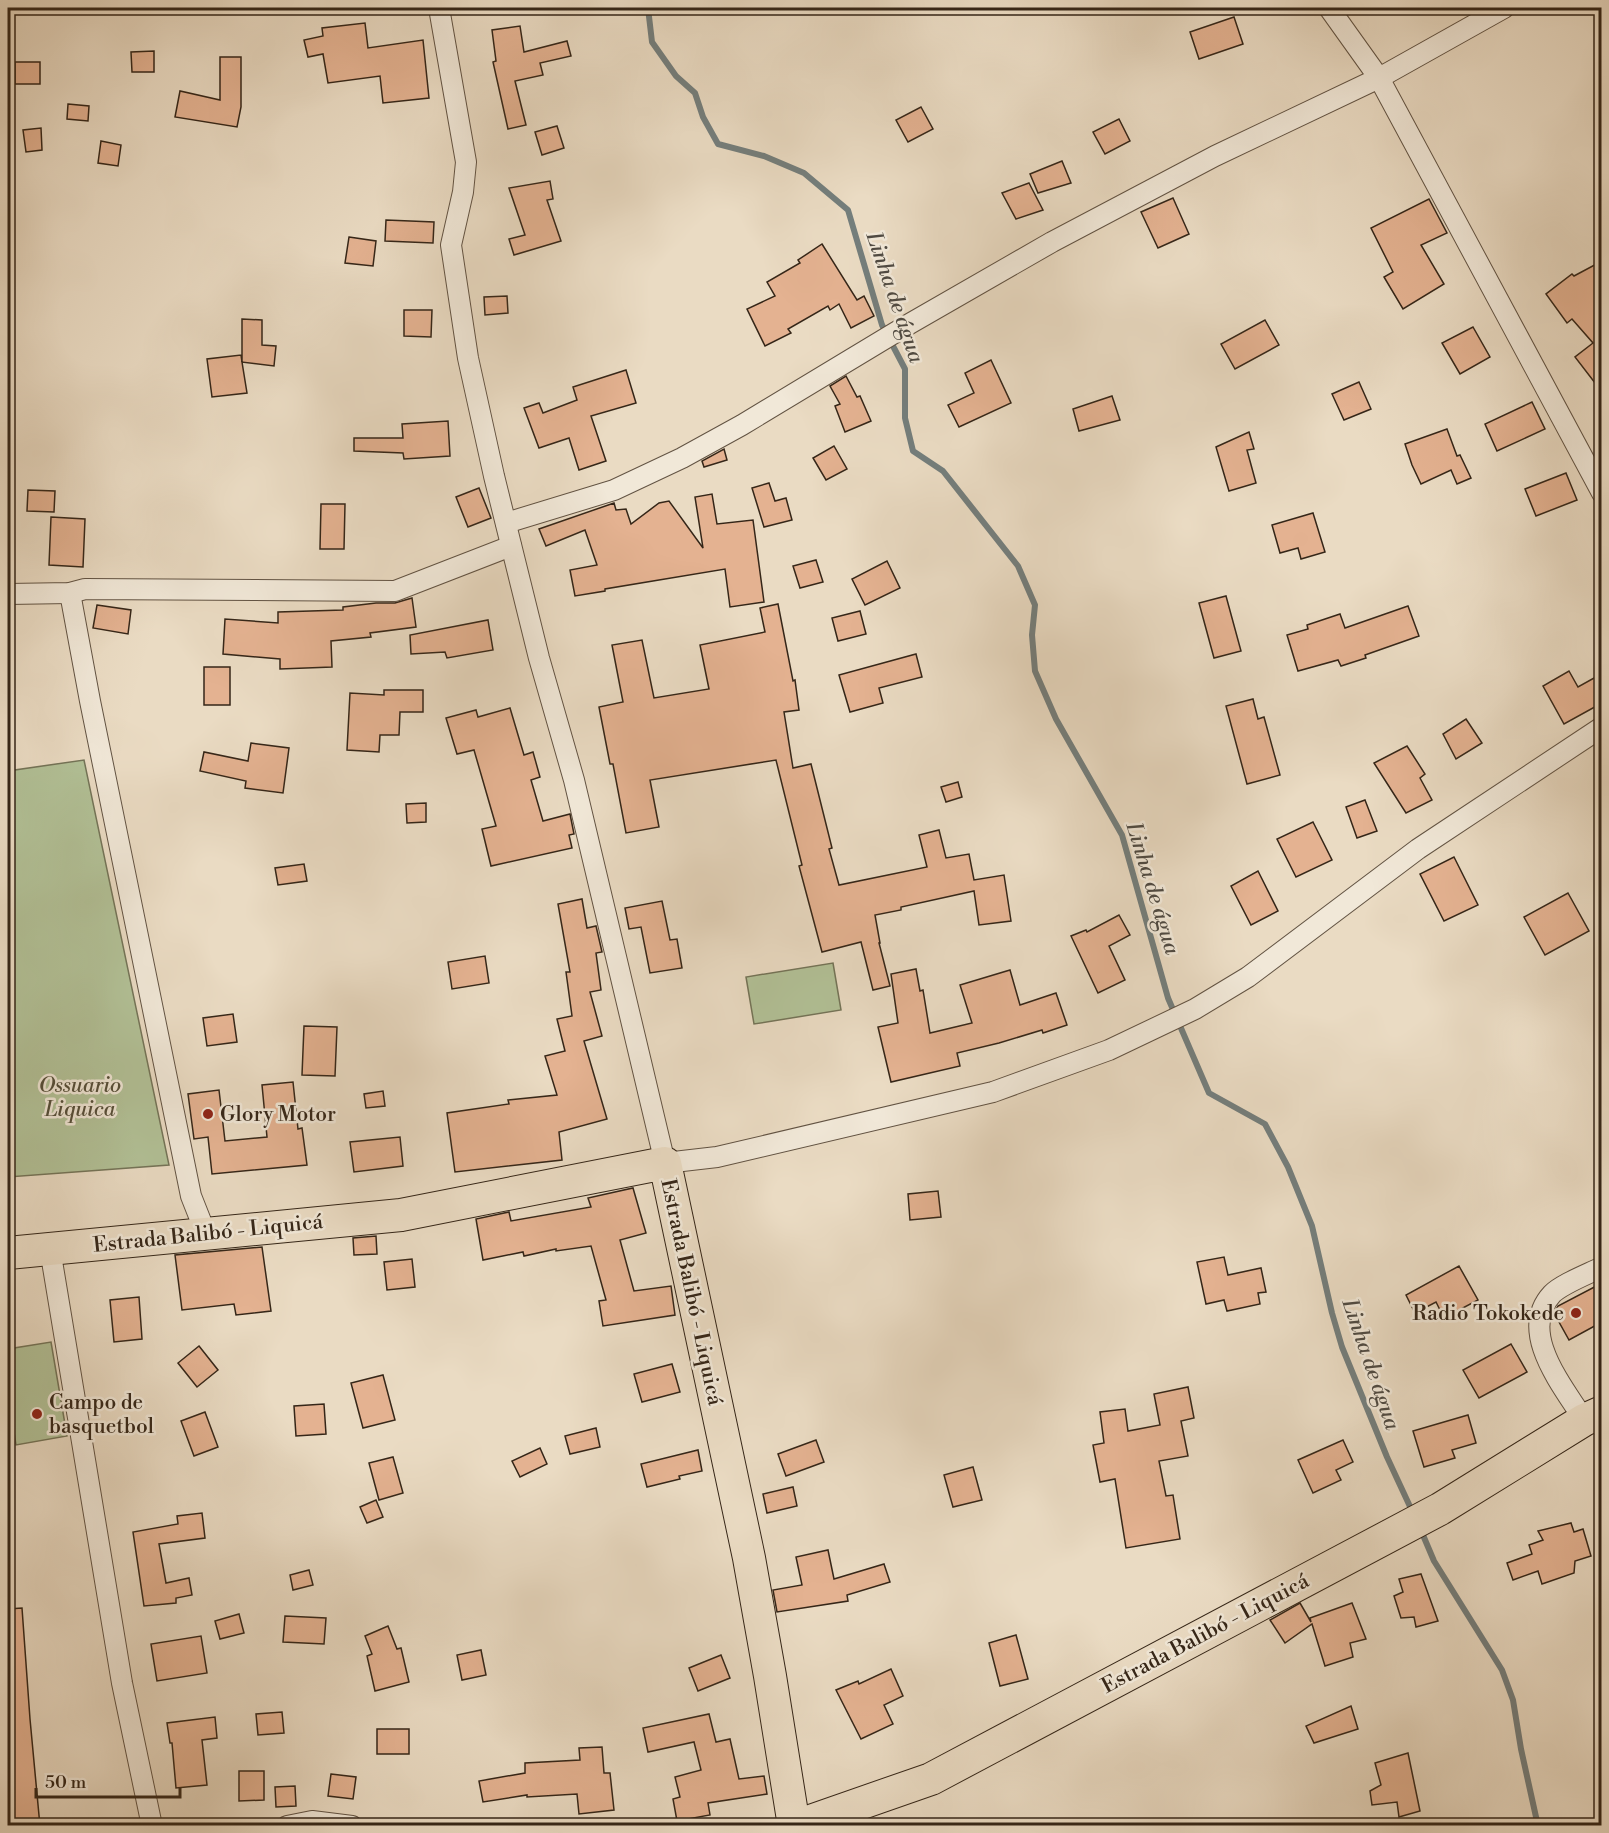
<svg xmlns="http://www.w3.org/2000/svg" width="1609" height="1833" font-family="'Libre Bodoni',serif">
<rect width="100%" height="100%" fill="#eadbc3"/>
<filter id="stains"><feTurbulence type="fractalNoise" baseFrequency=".00333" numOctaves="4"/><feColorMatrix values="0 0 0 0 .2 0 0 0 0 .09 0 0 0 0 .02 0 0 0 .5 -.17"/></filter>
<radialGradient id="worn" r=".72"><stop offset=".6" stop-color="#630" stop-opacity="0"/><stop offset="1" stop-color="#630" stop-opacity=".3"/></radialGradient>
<g fill="#b2c197" stroke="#747458" stroke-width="1.5">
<polygon points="84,760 169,1165 8,1177 8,771"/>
<polygon points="833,963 841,1010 754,1024 746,977"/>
<polygon points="51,1342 67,1436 16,1445 8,1392 8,1349"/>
</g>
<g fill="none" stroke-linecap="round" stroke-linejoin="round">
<g stroke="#747e7c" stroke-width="6">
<polyline points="648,8 652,42 676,76 695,93 703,117 718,144 764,156 804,173 848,210 882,325 905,369 905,418 913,451 943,471 1018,566 1035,605 1032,635 1035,671 1056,719 1122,835 1168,998 1209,1093 1265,1124 1288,1167 1312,1226 1332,1313 1342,1347 1387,1457 1413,1513"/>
<polyline points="1420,1528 1434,1561 1502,1670 1513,1700 1521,1749 1538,1826"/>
</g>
</g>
<g fill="#e4b291" stroke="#352618" stroke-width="1.5">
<polygon points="1234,17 1243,44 1199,59 1190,32"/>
<polygon points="365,23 368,48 423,40 429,98 383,103 380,76 328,83 323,54 308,57 304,40 323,36 322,28"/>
<polygon points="520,26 524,52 567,41 571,56 540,63 543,75 515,81 526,125 508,129 493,62 496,61 492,30"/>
<polygon points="154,51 154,72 132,72 131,52"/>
<polygon points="220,57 241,57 241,107 237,127 175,117 180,91 220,100"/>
<rect x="15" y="62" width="25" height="22"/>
<polygon points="68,104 89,106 88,121 67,119"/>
<polygon points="921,107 933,129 908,142 896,120"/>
<polygon points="1119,119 1130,141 1105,154 1093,132"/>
<polygon points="557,126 564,148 542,155 535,132"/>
<polygon points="41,128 42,150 26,152 23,130"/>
<polygon points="101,141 121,145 118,166 98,163"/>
<polygon points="1062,161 1071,183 1038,193 1030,174"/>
<polygon points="550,181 553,199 547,200 561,241 514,255 509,239 525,235 509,188"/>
<polygon points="1029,183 1043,210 1016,219 1002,193"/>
<polygon points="1173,198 1189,234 1158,248 1141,212"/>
<polygon points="1429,199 1447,233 1421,245 1444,284 1403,309 1384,277 1393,272 1371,228"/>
<polygon points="386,220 434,222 433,243 385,241"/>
<polygon points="349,237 376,241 373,266 345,263"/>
<polygon points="822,244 857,300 864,296 874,316 851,328 839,304 830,310 828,306 788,329 791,333 765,346 747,309 775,296 767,282 800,263 798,260"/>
<polygon points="1602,261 1602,392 1575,357 1593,343 1572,319 1567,323 1546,294 1572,274 1574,276"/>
<polygon points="507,296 508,313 485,315 484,297"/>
<polygon points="404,310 432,310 431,337 404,336"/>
<polygon points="242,319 262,320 262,345 276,346 274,366 242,362 247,393 212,397 207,359 241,355 242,362"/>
<polygon points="1265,320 1279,345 1235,369 1221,344"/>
<polygon points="1473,327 1490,357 1460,374 1442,343"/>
<polygon points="991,360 1011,403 959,427 948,405 974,393 965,373"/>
<polygon points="626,370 636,403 591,416 606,461 579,470 569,438 539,448 524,408 539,403 543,413 577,400 573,387"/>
<polygon points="846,376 857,397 860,396 871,421 845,432 835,406 840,404 830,386"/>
<polygon points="1359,382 1371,409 1344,420 1332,394"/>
<polygon points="1112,396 1120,420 1079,431 1073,409"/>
<polygon points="1532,402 1545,429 1497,451 1485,424"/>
<polygon points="448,421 450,456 404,459 403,453 354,451 354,438 403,438 402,424"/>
<polygon points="1447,429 1457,456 1460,455 1471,478 1457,484 1451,470 1421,484 1412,465 1405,444"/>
<polygon points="1249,432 1254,449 1247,450 1256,483 1229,491 1216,447"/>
<polygon points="834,446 847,469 826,480 813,458"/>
<polygon points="724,449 727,460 704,467 702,461"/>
<polygon points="1566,473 1577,500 1536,516 1525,489"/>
<polygon points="769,483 775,501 786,498 792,520 764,527 752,488"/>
<polygon points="479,488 491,518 468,527 456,497"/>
<polygon points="28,490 55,491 54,512 27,511"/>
<polygon points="712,494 717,524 753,520 764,602 730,607 725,569 605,589 605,591 575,596 570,570 597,565 585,530 546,546 539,529 614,503 616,510 626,509 631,524 659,503 669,501 703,548 695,497"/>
<polygon points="321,504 345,504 344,549 320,549"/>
<polygon points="1313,513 1325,552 1301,559 1298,548 1280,553 1272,525"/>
<polygon points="51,517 85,519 83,567 49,565"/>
<polygon points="816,560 823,582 800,588 793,566"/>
<polygon points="887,561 900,588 865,605 852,579"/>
<polygon points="1226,596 1241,651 1214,658 1199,603"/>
<polygon points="412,598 416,627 370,633 371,637 331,641 332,667 280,669 280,659 223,654 225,619 278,623 278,612 343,610 343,607 376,603 395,603"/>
<polygon points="778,604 793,681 795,680 799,710 784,712 793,768 811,764 832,848 829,849 839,885 927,867 919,835 939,830 946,858 969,854 974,880 1004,875 1011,921 979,925 974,891 901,907 901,910 875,915 880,943 879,943 890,986 873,990 861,942 822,952 799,866 802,865 776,760 650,780 659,827 626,833 613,764 610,764 599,707 623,702 612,645 642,640 654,698 709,689 700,645 765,632 760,608"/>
<polygon points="97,605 131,610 128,634 93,628"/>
<polygon points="1408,606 1419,636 1365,655 1366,658 1341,666 1338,660 1298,671 1287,635 1308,629 1307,625 1340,614 1345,628"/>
<polygon points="860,611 866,634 838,641 832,618"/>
<polygon points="488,620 493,650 447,658 445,652 411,654 410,635"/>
<polygon points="916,654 922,677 879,688 883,703 850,712 839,675"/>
<rect x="204" y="667" width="26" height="38"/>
<polygon points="1569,671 1578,687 1594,678 1602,690 1602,703 1564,724 1543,686"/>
<polygon points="384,690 423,690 423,712 400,712 399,735 380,735 379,752 347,750 350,693 384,695"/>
<polygon points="1253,699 1258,719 1264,717 1280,775 1247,784 1226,706"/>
<polygon points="510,708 524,755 533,752 540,777 531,780 543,821 570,814 574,834 569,835 572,848 491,866 482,829 496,826 474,750 457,754 446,718 476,710 478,717"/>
<polygon points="1466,719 1482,743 1456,759 1443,734"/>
<polygon points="251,743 289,748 283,793 245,788 246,781 200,771 204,752 248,761"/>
<polygon points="1407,746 1425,774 1420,778 1432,800 1406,813 1374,763"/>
<polygon points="958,782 962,797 946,802 941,787"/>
<polygon points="1365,800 1377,831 1357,838 1346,807"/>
<polygon points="426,803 426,822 407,823 406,804"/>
<polygon points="1313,822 1332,860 1296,877 1277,839"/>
<polygon points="1454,857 1478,905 1444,921 1420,874"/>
<polygon points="304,864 307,881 278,885 275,868"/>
<polygon points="1258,871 1278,911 1251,925 1231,886"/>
<polygon points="1568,893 1589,931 1545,955 1524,917"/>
<polygon points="582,899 587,928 596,926 602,952 596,953 601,990 590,992 602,1036 584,1041 607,1119 559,1132 562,1160 455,1172 447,1113 509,1104 508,1100 557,1095 545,1056 565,1051 557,1019 572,1016 566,972 570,972 558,904"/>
<polygon points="662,901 670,940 677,939 682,968 650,973 641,927 629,929 625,908"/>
<polygon points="1119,915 1130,935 1109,946 1125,980 1098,993 1071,936 1086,930 1087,932"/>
<polygon points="485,956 489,983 452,989 448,962"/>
<polygon points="916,969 920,991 923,990 930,1033 972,1023 960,985 1010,970 1020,1005 1056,993 1067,1025 1043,1033 1042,1030 999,1043 957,1053 960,1066 891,1082 878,1027 898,1023 891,974"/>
<polygon points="233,1014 237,1042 207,1046 203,1018"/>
<polygon points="304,1026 337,1027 335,1076 302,1075"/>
<polygon points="293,1082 298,1129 302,1128 307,1165 212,1174 208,1137 194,1139 188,1094 219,1090 225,1141 267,1137 262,1085"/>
<polygon points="383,1091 385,1106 366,1108 364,1094"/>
<polygon points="400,1137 403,1166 354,1172 350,1142"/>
<polygon points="633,1188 646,1233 620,1240 634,1291 671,1286 675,1315 603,1326 599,1301 606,1300 591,1246 556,1251 556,1249 524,1256 523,1252 483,1260 476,1219 509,1212 511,1221 591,1207 588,1198"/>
<polygon points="938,1191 941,1217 910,1220 908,1194"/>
<polygon points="376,1236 377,1254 354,1255 353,1238"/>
<polygon points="262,1247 271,1311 236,1315 234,1304 182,1310 175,1255"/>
<polygon points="1224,1257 1228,1275 1261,1268 1266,1292 1258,1293 1260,1304 1227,1311 1224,1300 1206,1304 1197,1262"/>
<polygon points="412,1259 415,1287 387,1290 384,1262"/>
<polygon points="1459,1266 1478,1300 1444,1318 1436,1302 1415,1313 1406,1295"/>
<polygon points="1602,1283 1602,1322 1569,1340 1554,1313 1558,1306"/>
<polygon points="139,1297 142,1339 114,1342 110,1300"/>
<polygon points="1511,1344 1527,1372 1479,1398 1463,1370"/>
<polygon points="199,1346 218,1370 197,1387 178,1363"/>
<polygon points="672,1364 680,1392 642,1402 634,1374"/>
<polygon points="383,1375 395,1420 363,1428 351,1383"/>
<polygon points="1188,1387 1194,1418 1181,1421 1188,1456 1159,1461 1166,1496 1173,1495 1180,1539 1126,1548 1115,1479 1100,1482 1093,1445 1104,1443 1100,1412 1125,1409 1128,1431 1160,1425 1154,1394"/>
<polygon points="324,1404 326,1434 296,1436 294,1406"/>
<polygon points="205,1412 218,1447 194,1456 181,1421"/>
<polygon points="1468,1415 1476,1443 1452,1450 1455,1458 1424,1467 1413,1431"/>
<polygon points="596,1428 600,1447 570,1454 565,1436"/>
<polygon points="816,1440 824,1462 786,1476 778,1454"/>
<polygon points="1343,1440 1353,1462 1336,1470 1341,1480 1313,1493 1298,1460"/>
<polygon points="540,1448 547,1464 520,1477 512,1461"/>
<polygon points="698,1450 702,1471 679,1476 680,1479 647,1487 641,1464"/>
<polygon points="393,1457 403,1493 379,1500 369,1463"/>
<polygon points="973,1467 982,1500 953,1507 944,1475"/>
<polygon points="793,1487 797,1506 767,1513 763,1494"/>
<polygon points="376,1500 383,1517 367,1523 360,1507"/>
<polygon points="202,1513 205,1538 159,1544 166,1583 189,1578 192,1595 176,1598 176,1603 144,1606 133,1532 178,1524 177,1516"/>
<polygon points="1571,1523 1574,1532 1583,1529 1591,1556 1575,1561 1574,1573 1542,1584 1538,1571 1513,1580 1507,1563 1532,1554 1529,1545 1543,1540 1538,1531"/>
<polygon points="828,1550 834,1579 884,1564 890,1582 847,1595 848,1601 777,1612 773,1590 802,1585 796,1557"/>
<polygon points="309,1570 313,1585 293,1590 290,1575"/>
<polygon points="1421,1574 1438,1621 1416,1627 1414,1617 1401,1618 1394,1596 1403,1592 1399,1579"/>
<polygon points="1300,1603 1311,1622 1310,1618 1352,1603 1366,1639 1350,1643 1353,1657 1325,1666 1312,1624 1285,1643 1270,1620"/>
<polygon points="22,1608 30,1719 40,1826 8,1826 8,1609"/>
<polygon points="239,1614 244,1633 220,1639 215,1621"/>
<polygon points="285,1616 326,1618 324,1644 283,1642"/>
<polygon points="388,1626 397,1649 401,1648 409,1682 375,1691 367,1656 372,1654 365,1636"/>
<polygon points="1016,1635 1028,1679 1000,1686 989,1643"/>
<polygon points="201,1636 207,1673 157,1681 151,1644"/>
<polygon points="481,1650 486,1675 462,1680 457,1655"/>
<polygon points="721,1655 730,1678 698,1691 689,1668"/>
<polygon points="891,1669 903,1696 884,1705 893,1724 861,1739 836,1690 858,1681 859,1684"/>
<polygon points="1351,1706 1358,1729 1314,1743 1306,1726"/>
<polygon points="282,1712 284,1733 258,1735 256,1714"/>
<polygon points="709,1714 716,1742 730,1739 739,1779 764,1776 767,1794 708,1803 710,1815 677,1821 673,1799 680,1797 675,1777 701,1770 694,1742 648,1752 643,1728"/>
<polygon points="215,1717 217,1738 202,1740 207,1785 176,1788 172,1743 170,1743 167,1723"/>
<rect x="377" y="1729" width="32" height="25"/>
<polygon points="602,1747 604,1773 610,1773 614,1810 579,1814 577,1794 527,1797 527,1795 483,1802 479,1781 525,1773 525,1763 580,1760 579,1748"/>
<polygon points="1408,1753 1420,1811 1399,1817 1397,1802 1372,1805 1370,1791 1381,1785 1375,1763"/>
<polygon points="239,1771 264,1771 264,1800 239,1801"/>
<polygon points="331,1774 356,1777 353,1799 328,1796"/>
<polygon points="295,1786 296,1806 276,1807 275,1787"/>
</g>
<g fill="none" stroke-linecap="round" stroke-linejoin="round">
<defs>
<g id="minor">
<polyline points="439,8 466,162 463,192 451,245 468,358 494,476 539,658 574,780 665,1163 717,1157 993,1092 1109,1050 1195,1009 1248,977 1418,849 1602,727"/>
<polyline points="1329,8 1379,78 1602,493"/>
<polyline points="506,523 614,490 682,458 742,425 911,323 1052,242 1215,156 1379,78 1504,8"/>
<polyline points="70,593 90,701 191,1196 206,1234"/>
<polyline points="8,594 70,593 85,589 395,591 511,546"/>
<polyline points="50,1249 122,1683 152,1826"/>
<path d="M1594,1419L1584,1420C1563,1386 1517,1332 1552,1294C1562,1284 1588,1274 1602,1267"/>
<polyline points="287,1826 312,1821 352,1826"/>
</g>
<g id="primary">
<polyline points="8,1253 401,1215 665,1163 749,1558 770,1676 794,1826"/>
<polyline points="796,1826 931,1779 1440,1509 1584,1420 1602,1412"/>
</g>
</defs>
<use href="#minor" stroke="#625343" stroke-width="22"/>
<use href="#primary" stroke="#352618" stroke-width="34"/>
<use href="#minor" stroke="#f1e8d8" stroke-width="20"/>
<use href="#primary" stroke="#eadbc3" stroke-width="32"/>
</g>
<g fill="#8f2418" stroke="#f1e8d8" stroke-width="2">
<circle cx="208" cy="1114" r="6"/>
<circle cx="1576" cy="1313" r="6"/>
<circle cx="37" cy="1414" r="6"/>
</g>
<g text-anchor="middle" stroke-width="5" stroke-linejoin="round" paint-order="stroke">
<g font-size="21" font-style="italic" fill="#544d38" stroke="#f1e8d8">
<text x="80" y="1092">Ossuario<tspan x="80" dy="24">Liquica</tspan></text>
</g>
<g font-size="21" fill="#352618" stroke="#f1e8d8" text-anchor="start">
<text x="220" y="1121">Glory Motor</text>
<text x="1564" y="1320" text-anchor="end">Radio Tokokede</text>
<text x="49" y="1409">Campo de<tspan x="49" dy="24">basquetbol</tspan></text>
</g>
<g font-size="21" fill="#352618" stroke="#f1e8d8">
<text transform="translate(208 1233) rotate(-6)" y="7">Estrada Balibó - Liquicá</text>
<text transform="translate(692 1292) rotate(78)" y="7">Estrada Balibó - Liquicá</text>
<text transform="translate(1205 1633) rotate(-28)" y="7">Estrada Balibó - Liquicá</text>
</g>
<g font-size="22" font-style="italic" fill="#4f4a42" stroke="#f1e8d8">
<text transform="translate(896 297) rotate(71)" y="8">Linha de água</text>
<text transform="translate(1154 888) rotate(73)" y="8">Linha de água</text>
<text transform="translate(1372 1364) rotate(71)" y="8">Linha de água</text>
</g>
</g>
<rect width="1609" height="1833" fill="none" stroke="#eadbc3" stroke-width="30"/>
<rect x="9" y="9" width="1591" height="1815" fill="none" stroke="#352618" stroke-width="3"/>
<rect x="15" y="15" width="1579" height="1803" fill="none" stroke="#352618" stroke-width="1.5"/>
<path d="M36 1788v9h144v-9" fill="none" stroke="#352618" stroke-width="3"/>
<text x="45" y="1788" font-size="18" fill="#352618" stroke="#f1e8d8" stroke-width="4.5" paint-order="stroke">50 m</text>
<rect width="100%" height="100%" filter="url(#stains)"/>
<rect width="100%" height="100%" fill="url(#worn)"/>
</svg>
